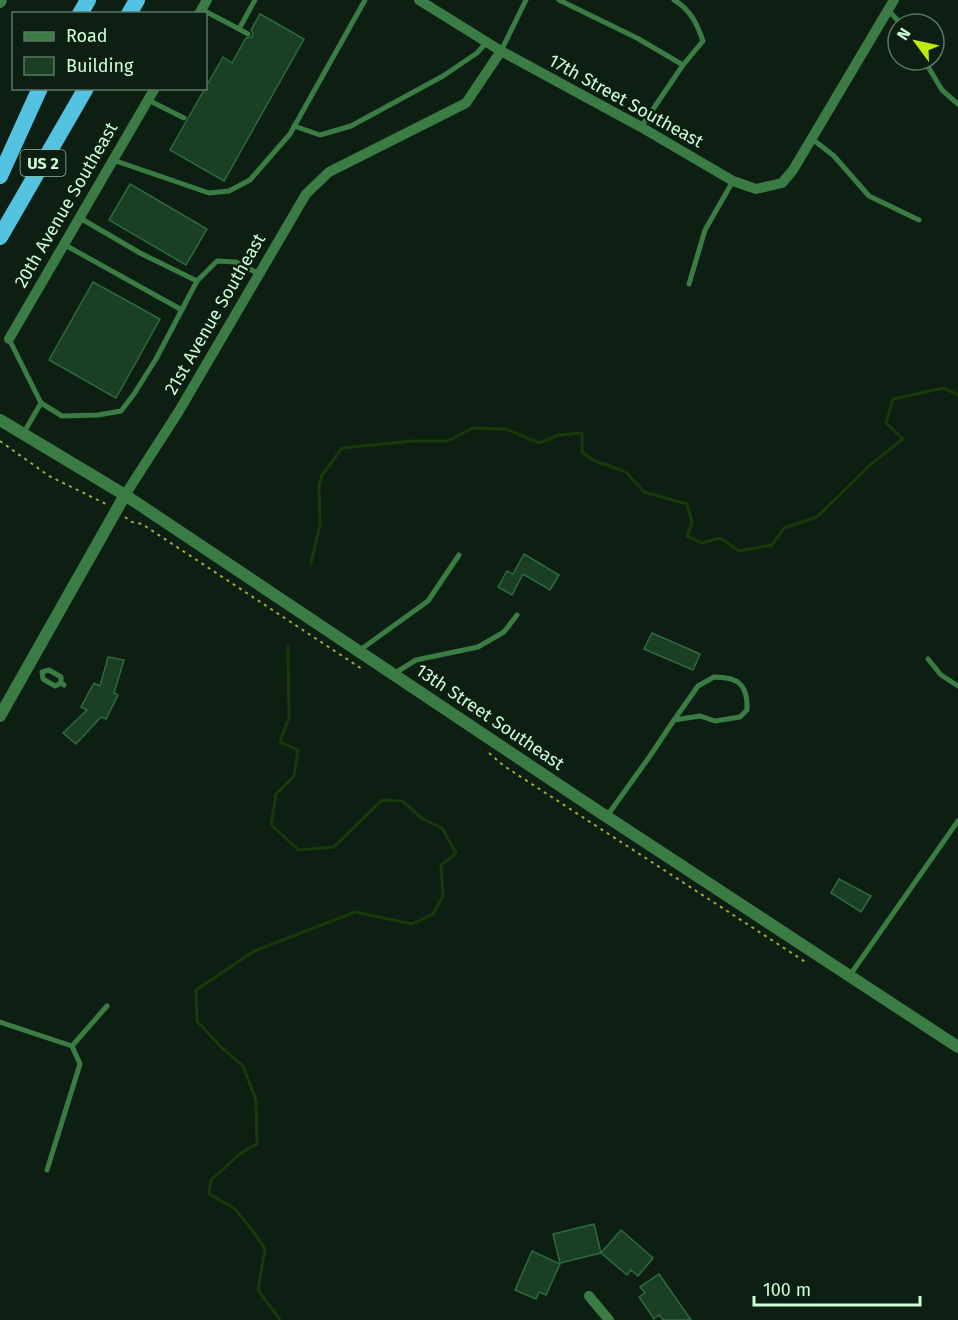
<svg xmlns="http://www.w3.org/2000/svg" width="958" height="1320" font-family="'Fira Sans',sans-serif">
<rect width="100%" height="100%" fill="#0d1f12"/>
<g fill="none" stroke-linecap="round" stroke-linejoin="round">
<g stroke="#183a0b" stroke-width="3">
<polyline points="311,563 320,525 319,486 322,475 342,448 413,441 448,441 473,428 506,429 539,443 559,435 582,433 582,452 593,460 626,472 644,492 687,504 692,522 687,536 702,543 720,538 739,551 772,545 784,528 817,517 869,466 903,439 886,423 893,399 944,388 958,395"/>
<polyline points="280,1320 258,1290 265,1249 253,1231 234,1208 209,1194 211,1180 241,1153 257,1144 256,1100 243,1066 220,1046 197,1021 196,990 254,951 355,912 412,924 433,914 443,896 441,865 456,853 442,828 423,819 402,801 382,800 334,847 299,850 271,825 276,794 294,776 298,750 280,742 289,717 288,647"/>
</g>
</g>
<g fill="#1a3f25" stroke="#2d6a3f" stroke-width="1.5">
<polygon points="260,14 304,39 224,181 170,150 223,57 232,63 246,38 252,37 253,33 251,30"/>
<polygon points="130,184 207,229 186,265 109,220"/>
<polygon points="93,282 160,319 116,398 49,360"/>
<polygon points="524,554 559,575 550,590 523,574 512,595 498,587 507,571 513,574"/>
<polygon points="652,633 700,654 693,670 644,649"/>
<polygon points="108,657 124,660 114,693 118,695 106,719 101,717 76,744 63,733 87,710 81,707 94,683 100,686"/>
<polygon points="839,879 871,896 861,912 831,893"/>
<polygon points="594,1224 601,1253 560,1263 553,1234"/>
<polygon points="621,1230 653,1258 638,1276 631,1270 627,1275 601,1253"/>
<polygon points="532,1251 560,1264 546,1295 539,1292 536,1299 515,1290"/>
<polygon points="659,1274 691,1320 663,1320 659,1315 654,1319 639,1297 645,1293 640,1287"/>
</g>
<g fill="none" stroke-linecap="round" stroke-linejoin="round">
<g stroke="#a7ab33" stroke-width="2" stroke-dasharray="3 4.5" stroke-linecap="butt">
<polyline points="0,441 49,476 108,505"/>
<polyline points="125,517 132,522 142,524 362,669"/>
<polyline points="489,753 504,766 807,963"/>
</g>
<g stroke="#3a7c43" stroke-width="5">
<path d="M559,0L637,38L683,65L703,41C697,24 691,10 674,0"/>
<polyline points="201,9 239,29 255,0"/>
<polyline points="888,10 901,24"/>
<polyline points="239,29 248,34"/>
<polyline points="501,51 526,0"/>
<polyline points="924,60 942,90 958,104"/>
<polyline points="148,100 184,118"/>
<polyline points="294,126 320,135 351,126 443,76 477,53 487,42"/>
<polyline points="641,127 683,65"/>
<polyline points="811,138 834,156 869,196 919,220"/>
<polyline points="113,160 209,193 229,191 250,180 290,134 365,0"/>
<polyline points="65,245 182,310"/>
<polyline points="197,281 217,261 236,262 259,274"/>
<polyline points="689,284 705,230 733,181"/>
<polyline points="9,339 41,403"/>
<polyline points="23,434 41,403 62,416 98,415 121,411 134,394 156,359 197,281 140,253 80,218"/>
<polyline points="360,650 428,601 459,555"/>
<polyline points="928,659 941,675 958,686"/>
<polyline points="395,673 416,660 478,647 504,632 517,615"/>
<path d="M714,677C738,677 748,684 747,710L740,717L715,721L700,716L674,720L698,686Z"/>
<polyline points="61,683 55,686 43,679 42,672 49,670 61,677 61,683 64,685"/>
<polyline points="607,816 650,756 674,720"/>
<polyline points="850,975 958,821"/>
<polyline points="0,1022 72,1046 80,1064 47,1170"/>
<polyline points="72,1046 107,1006"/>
</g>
<g stroke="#3a7c43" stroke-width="10">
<polyline points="419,0 501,51 641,127 733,181 756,189 782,183 793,170 894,0"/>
<polyline points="199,14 207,0"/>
<polyline points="9,339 155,88"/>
<polyline points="125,495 179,411 306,194 329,172 466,103 501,51"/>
<polyline points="589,1296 609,1320"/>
</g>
<g stroke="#3a7c43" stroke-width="12">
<polyline points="0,2 1,0"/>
<polyline points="0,420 125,495 592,807 958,1047"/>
<polyline points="0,716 125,495"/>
</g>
<g stroke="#54c3e2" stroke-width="16">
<polyline points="80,14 88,0"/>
<polyline points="129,14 137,0"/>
<polyline points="0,176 40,88"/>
<polyline points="0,237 86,88"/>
</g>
</g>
<g text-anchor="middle" stroke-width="4.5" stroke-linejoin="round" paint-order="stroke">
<rect fill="#0d1f12" stroke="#93ba9c" stroke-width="1.5" x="20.5" y="150" width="45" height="26" rx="4.5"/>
<g font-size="16" font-weight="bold" fill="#cdfdd7">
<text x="43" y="169">US 2</text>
</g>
<g font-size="18" fill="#cdfdd7" stroke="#0d1f12">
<text transform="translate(626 101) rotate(29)" y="6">17th Street Southeast</text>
<text transform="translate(66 205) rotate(-60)" y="6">20th Avenue Southeast</text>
<text transform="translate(215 314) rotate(-60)" y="6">21st Avenue Southeast</text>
<text transform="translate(490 717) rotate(34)" y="6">13th Street Southeast</text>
</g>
</g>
<rect x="12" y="12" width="195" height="78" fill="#0d1f12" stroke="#5a7861" stroke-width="1.5"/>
<rect x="24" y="32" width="30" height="9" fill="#3a7c43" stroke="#5a7861" stroke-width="1.5"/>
<text x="66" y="42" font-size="18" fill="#cdfdd7">Road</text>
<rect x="24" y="57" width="30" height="18" fill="#1a3f25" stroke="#5a7861" stroke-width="1.5"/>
<text x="66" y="72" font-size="18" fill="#cdfdd7">Building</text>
<g transform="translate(916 42) rotate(303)"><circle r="28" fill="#0d1f12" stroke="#5a7861" stroke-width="1.5"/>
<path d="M0-4.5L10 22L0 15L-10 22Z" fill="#bfec0a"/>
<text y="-9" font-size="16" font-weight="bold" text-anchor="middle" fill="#cdfdd7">N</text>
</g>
<path d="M754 1296v9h166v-9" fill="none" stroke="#cdfdd7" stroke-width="3"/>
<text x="763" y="1296" font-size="18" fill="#cdfdd7" stroke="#0d1f12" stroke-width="4.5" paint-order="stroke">100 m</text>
</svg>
